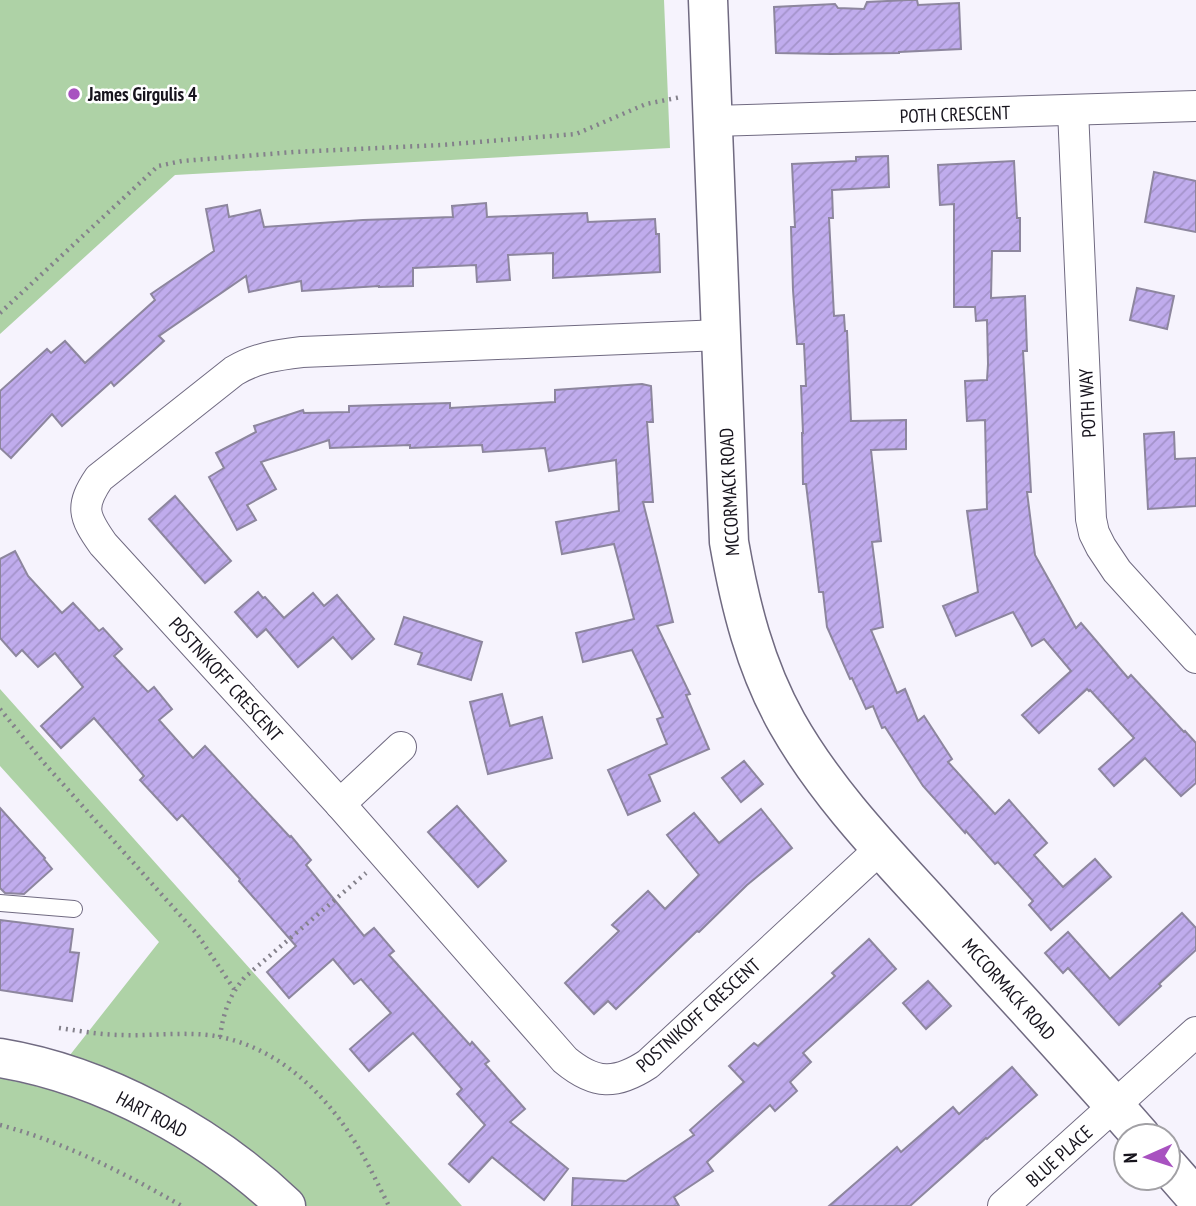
<svg xmlns="http://www.w3.org/2000/svg" width="1196" height="1206" font-family="'PT Sans Narrow',sans-serif">
<defs>
<pattern id="building-hatch" width="6" height="6" patternUnits="userSpaceOnUse" patternTransform="scale(1.75)"><rect width="6" height="6" fill="#c0aced"/><path d="M-1 1l2-2M0 6l6-6M5 7l2-2" fill="none" stroke="#a493cb"/></pattern>
</defs>
<rect width="100%" height="100%" fill="#f6f3fd"/>
<g fill="#aed2a6">
<polygon points="0,0 664,0 670,148 175,175 0,334"/>
<polygon points="0,689 462,1206 0,1206 0,1078 44,1088 159,942 0,766"/>
</g>
<g fill="url(#building-hatch)" stroke="#8d869e" stroke-width="2">
<polygon points="908,0 917,0 918,5 959,3 961,49 899,52 899,53 831,54 776,53 774,7 835,4 838,8 864,9 867,2"/>
<polygon points="888,156 889,187 832,190 833,218 829,218 834,316 844,315 845,331 847,331 851,421 906,420 906,449 871,450 881,541 872,542 883,627 871,630 897,693 905,689 918,721 924,716 952,759 948,762 995,814 1009,800 1047,843 1034,855 1063,887 1095,859 1111,877 1051,930 1029,905 1033,901 998,862 995,864 966,831 965,833 923,786 885,727 882,728 873,706 866,709 852,678 850,679 827,627 823,592 819,592 806,484 803,484 802,433 803,433 801,386 806,386 804,344 797,344 793,290 791,227 795,227 792,164 856,161 856,157"/>
<polygon points="1014,161 1017,218 1020,218 1020,251 992,251 991,298 1025,296 1027,351 1023,351 1031,492 1027,492 1035,555 1076,628 1081,623 1128,678 1131,675 1184,732 1185,731 1196,743 1196,783 1181,796 1145,758 1114,786 1099,769 1134,738 1090,690 1089,691 1087,689 1039,733 1022,715 1071,671 1044,639 1032,646 1013,612 956,636 943,606 978,592 967,511 987,509 985,420 967,421 965,381 987,380 988,364 987,320 976,321 975,307 954,307 954,204 940,205 938,165"/>
<polygon points="1154,172 1196,181 1196,232 1145,222"/>
<polygon points="486,203 487,217 587,213 588,222 655,219 656,234 659,234 660,272 553,278 553,253 508,255 510,280 477,282 476,265 413,268 413,286 379,287 379,286 302,291 301,281 249,292 246,276 159,336 164,341 114,386 111,382 62,426 52,414 11,458 0,448 0,391 47,349 51,353 65,341 85,363 155,300 151,294 214,251 206,209 227,205 229,217 260,210 264,227 363,220 453,217 452,206"/>
<polygon points="1137,288 1174,296 1167,329 1130,320"/>
<polygon points="642,384 651,386 653,422 647,422 653,502 643,502 673,622 657,626 690,694 686,695 709,749 649,775 660,801 628,815 608,770 667,744 657,719 663,717 632,650 583,662 576,633 634,619 614,544 562,554 556,522 619,511 616,460 549,471 545,448 483,452 482,445 410,448 410,445 330,448 329,440 261,462 276,489 247,505 256,520 237,530 209,477 224,468 216,453 256,432 254,426 303,410 304,413 349,412 349,406 450,403 450,408 555,402 555,390"/>
<polygon points="1174,432 1175,459 1196,458 1196,506 1148,509 1144,434"/>
<polygon points="175,496 231,561 205,583 149,519"/>
<polygon points="15,551 28,576 62,613 73,603 99,631 103,628 122,649 114,656 148,692 154,687 172,709 159,720 193,758 205,746 290,837 291,836 311,860 306,865 364,936 374,928 394,951 389,955 470,1045 472,1042 489,1061 485,1064 525,1109 510,1122 568,1169 544,1200 492,1157 469,1182 449,1164 485,1125 457,1094 462,1089 413,1033 369,1071 350,1049 391,1013 361,979 354,984 333,959 289,998 267,972 296,946 239,881 240,879 182,815 177,820 140,780 144,776 94,718 61,748 41,726 83,687 55,653 38,667 22,650 16,656 0,638 0,559"/>
<polygon points="258,592 263,598 265,597 284,618 313,593 324,606 337,595 374,639 352,659 333,637 298,667 266,629 257,637 235,612"/>
<polygon points="404,617 482,642 471,680 418,664 422,653 395,644"/>
<polygon points="502,694 510,726 542,717 552,758 488,774 470,702"/>
<polygon points="744,761 763,784 741,802 722,778"/>
<polygon points="457,806 506,861 478,887 428,832"/>
<polygon points="0,808 45,858 44,859 52,869 24,894 5,893 0,888"/>
<polygon points="761,809 792,848 747,885 699,932 697,931 616,1009 608,1001 594,1014 565,983 619,931 612,925 648,891 665,909 699,875 667,835 694,813 719,843"/>
<polygon points="1182,913 1196,928 1196,950 1159,984 1161,986 1119,1025 1068,968 1063,973 1045,953 1068,932 1110,979"/>
<polygon points="0,920 73,929 70,952 79,953 72,1001 0,990"/>
<polygon points="869,939 896,969 803,1053 811,1062 790,1082 797,1091 775,1111 770,1105 707,1162 713,1171 674,1197 679,1206 572,1206 573,1178 626,1181 694,1135 690,1130 744,1082 729,1066 754,1043 758,1046 835,976 832,973"/>
<polygon points="928,981 951,1006 926,1029 903,1003"/>
<polygon points="1012,1067 1037,1095 987,1139 986,1138 910,1206 829,1206 897,1147 901,1152 953,1107 959,1114"/>
</g>
<g fill="none" stroke-linecap="round" stroke-linejoin="round">
<defs>
<polyline id="lane" points="0,903 74,909"/>
<g id="street">
<polyline points="1073,110 1091,519 1094,533 1101,547 1117,571 1196,658"/>
<polyline points="713,121 1196,106"/>
<path d="M721,335L302,352C276,355 256,358 234,371L99,478C80,506 83,516 103,544L340,804L565,1060C595,1085 616,1085 648,1064L881,848"/>
<polyline points="340,804 401,747"/>
<polyline points="1003,1206 1196,1032"/>
</g>
<g id="secondary">
<path d="M708,0L729,542C740,605 755,666 787,723C826,792 882,850 935,908C1004,984 1074,1059 1141,1136"/>
<path d="M0,1058C103,1075 211,1134 286,1206"/>
<polyline points="1168,1166 1196,1198"/>
</g>
</defs>
<use href="#lane" stroke="#706a81" stroke-width="18"/>
<use href="#street" stroke="#706a81" stroke-width="32"/>
<use href="#secondary" stroke="#706a81" stroke-width="41"/>
<g stroke="#84818b" stroke-width="4.5" stroke-dasharray="2 5" stroke-linecap="butt">
<polyline points="0,313 158,166 182,161 294,152 441,145 576,134 646,104 681,97"/>
<polyline points="0,709 44,763 197,934 234,989"/>
<path d="M59,1028C80,1031 102,1035 123,1035C151,1036 179,1032 208,1035C269,1042 319,1086 351,1136C366,1158 377,1183 389,1206"/>
<path d="M220,1037C223,1014 229,995 245,977L366,873"/>
<path d="M0,1125C64,1142 124,1173 182,1206"/>
</g>
<use href="#lane" stroke="#fff" stroke-width="16"/>
<use href="#street" stroke="#fff" stroke-width="30"/>
<use href="#secondary" stroke="#fff" stroke-width="38"/>
</g>
<circle fill="#a852c0" stroke="#fff" stroke-width="2.5" cx="74" cy="94" r="7"/>
<g text-anchor="middle" stroke-width="5" stroke-linejoin="round" paint-order="stroke">
<g font-size="19" font-weight="bold" fill="#17141d" stroke="#fff" text-anchor="start">
<text x="88" y="101">James Girgulis 4</text>
</g>
<g font-size="19" fill="#17141d" stroke="#fff">
<text transform="translate(955 114) rotate(-2)" y="7">POTH CRESCENT</text>
<text transform="translate(1087 403) rotate(-93)" y="7">POTH WAY</text>
<text transform="translate(729 492) rotate(-93)" y="7">MCCORMACK ROAD</text>
<text transform="translate(226 679) rotate(48)" y="7">POSTNIKOFF CRESCENT</text>
<text transform="translate(1009 989) rotate(48)" y="7">MCCORMACK ROAD</text>
<text transform="translate(698 1015) rotate(-42)" y="7">POSTNIKOFF CRESCENT</text>
<text transform="translate(152 1114) rotate(28)" y="7">HART ROAD</text>
<text transform="translate(1059 1156) rotate(-42)" y="7">BLUE PLACE</text>
</g>
</g>
<g transform="translate(1147 1157) rotate(267)"><circle r="33" fill="#ffffff" stroke="#a2a1a5" stroke-width="2"/>
<path d="M0-5L12 26L0 18L-12 26Z" fill="#a852c0"/>
<text y="-10" font-size="19" font-weight="bold" text-anchor="middle" fill="#17141d">N</text>
</g>
</svg>
